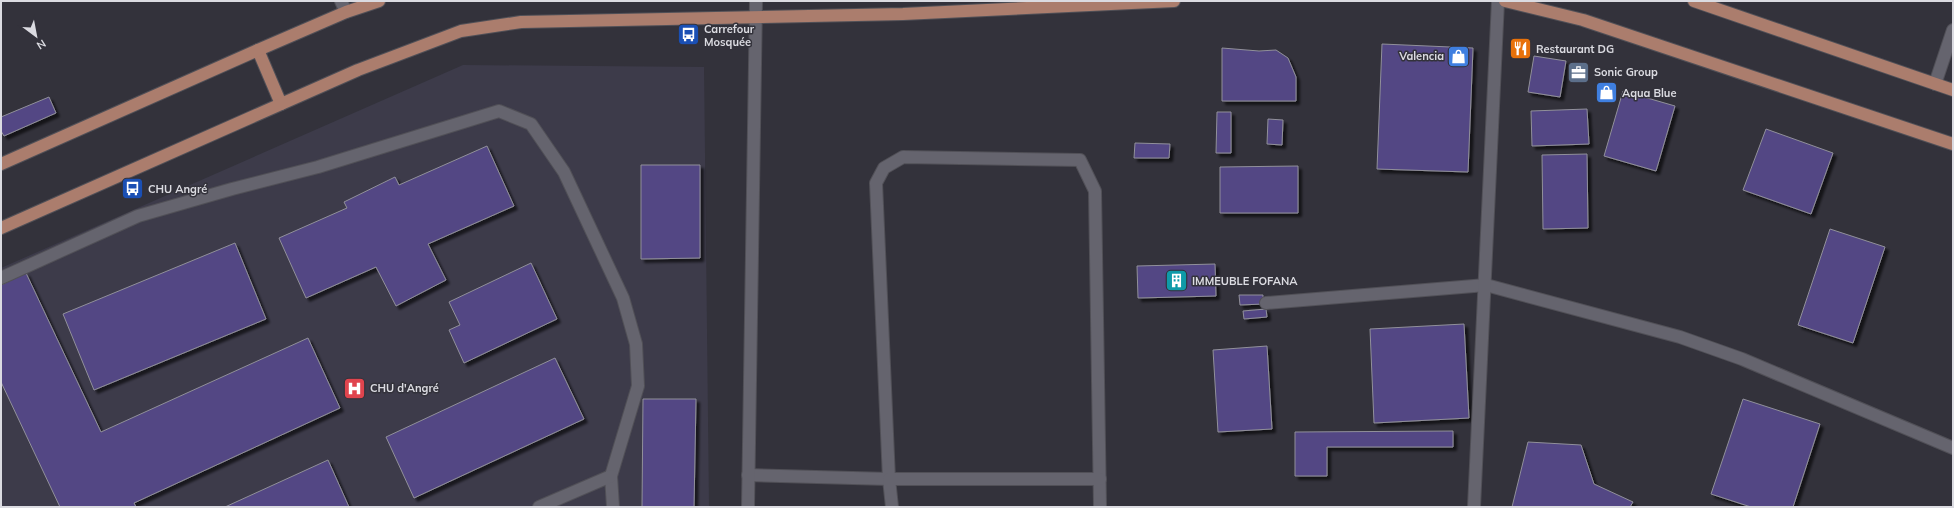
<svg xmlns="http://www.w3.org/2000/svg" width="1954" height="508" font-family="Mulish,sans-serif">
<defs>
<filter id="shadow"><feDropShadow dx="3.5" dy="3.5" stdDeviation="1" flood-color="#0009"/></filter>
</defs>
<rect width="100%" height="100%" fill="#33323b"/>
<polygon fill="#3d3b4a" points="463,65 704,67 709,507 1,507 1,268"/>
<g fill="#524784" stroke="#91909a" filter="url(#shadow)">
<polygon points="1382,44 1473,48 1468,172 1377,169"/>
<polygon points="1222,48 1259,51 1276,50 1288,58 1296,77 1296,101 1222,101"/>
<polygon points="1534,56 1566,61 1560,97 1528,92"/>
<polygon points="1623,91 1675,106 1656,171 1604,156"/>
<polygon points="49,97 56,113 4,136 1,131 1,117"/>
<polygon points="1587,109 1589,144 1532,146 1531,111"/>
<polygon points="1217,112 1231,112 1231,153 1216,153"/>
<polygon points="1268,119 1283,120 1282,145 1267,144"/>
<polygon points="1766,129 1833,153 1811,214 1743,190"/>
<polygon points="1135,143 1170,144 1169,158 1134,158"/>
<polygon points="487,146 514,206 428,244 446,280 396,306 376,267 306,298 279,238 347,208 344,202 395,177 399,185"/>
<polygon points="1587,154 1588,228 1543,229 1542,155"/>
<polygon points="641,165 700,165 700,258 641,259"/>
<polygon points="1298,166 1298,213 1220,213 1220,167"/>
<polygon points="1830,229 1885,247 1853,343 1798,325"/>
<polygon points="235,243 266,319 94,390 63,314"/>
<polygon points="531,263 557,319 464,363 449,330 460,325 449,302"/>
<polygon points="1215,264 1216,296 1138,298 1137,266"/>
<polygon points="26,273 101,432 308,338 340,408 134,503 136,507 60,507 1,382 1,285"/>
<polygon points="1239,295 1263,295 1263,304 1240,305"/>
<polygon points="1266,309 1267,317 1244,319 1243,311"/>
<polygon points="1464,324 1469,418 1374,423 1370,329"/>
<polygon points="1267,346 1272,429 1218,432 1213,350"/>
<polygon points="555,358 584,419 414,498 386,437"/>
<polygon points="643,399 696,399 694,507 642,507"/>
<polygon points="1743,399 1820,424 1793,507 1751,507 1711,494"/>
<polygon points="1453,431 1453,447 1327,447 1327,476 1295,476 1295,432"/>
<polygon points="1528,442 1581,445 1594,484 1633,502 1630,507 1512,507"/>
<polygon points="328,460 349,507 225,507"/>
</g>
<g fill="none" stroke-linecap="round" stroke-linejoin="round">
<defs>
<g id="minor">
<polyline points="341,1 346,12"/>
<polyline points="1935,84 1953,30"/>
<polyline points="1,278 138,216 232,189 318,167 499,111 531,124 564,172 623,298 636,344 638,386 611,476 613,507"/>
<polyline points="1266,303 1486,285 1680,337 1742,359 1953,448"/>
<polyline points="748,475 889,479 876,183 884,168 903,157 1080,160 1095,191 1100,507"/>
<polyline points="539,507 611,476"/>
<polyline points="748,507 756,1"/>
<polyline points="892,507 889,479 1100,479"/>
<polyline points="1474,507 1498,1"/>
</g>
<g id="major">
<polyline points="1505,1 1583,20 1953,144"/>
<polyline points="1694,1 1953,90"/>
<polyline points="258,50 281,104"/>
<polyline points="1,164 258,50 346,12 379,1"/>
<polyline points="1,228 358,70 461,31 521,22 903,14 1174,1"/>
</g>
</defs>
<use href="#minor" stroke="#515057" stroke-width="14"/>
<use href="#major" stroke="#515057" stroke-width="14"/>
<use href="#minor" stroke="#65646e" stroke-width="12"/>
<use href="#major" stroke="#ab7d6d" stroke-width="12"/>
</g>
<defs>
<symbol id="bus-square" viewBox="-11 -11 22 22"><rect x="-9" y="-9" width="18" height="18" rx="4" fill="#1a4fb4" stroke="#33323b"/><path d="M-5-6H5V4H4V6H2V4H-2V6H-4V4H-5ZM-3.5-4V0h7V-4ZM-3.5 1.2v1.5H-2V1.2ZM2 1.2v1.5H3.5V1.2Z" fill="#fff"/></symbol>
<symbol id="restaurant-square" viewBox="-11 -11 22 22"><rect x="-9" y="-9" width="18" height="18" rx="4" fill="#e8710a" stroke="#33323b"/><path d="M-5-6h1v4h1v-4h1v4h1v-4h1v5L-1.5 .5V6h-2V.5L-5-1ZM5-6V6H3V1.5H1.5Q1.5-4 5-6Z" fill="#fff"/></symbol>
<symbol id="shop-square" viewBox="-11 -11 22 22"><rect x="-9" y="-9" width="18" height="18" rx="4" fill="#3f7fe0" stroke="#33323b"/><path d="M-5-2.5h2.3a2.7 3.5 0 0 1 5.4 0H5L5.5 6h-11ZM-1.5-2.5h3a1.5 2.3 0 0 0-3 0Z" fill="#fff"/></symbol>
<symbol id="office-square" viewBox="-11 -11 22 22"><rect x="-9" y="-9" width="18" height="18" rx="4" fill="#5c6f8a" stroke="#33323b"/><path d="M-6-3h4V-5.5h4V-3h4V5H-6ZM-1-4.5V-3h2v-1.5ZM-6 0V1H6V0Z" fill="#fff"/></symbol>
<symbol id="building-square" viewBox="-11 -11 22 22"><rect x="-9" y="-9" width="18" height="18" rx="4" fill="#0f9aa8" stroke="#33323b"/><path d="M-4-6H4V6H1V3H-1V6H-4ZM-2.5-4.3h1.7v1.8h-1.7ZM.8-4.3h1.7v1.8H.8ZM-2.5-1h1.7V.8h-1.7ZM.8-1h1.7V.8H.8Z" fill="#fff"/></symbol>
<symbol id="hospital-square" viewBox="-11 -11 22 22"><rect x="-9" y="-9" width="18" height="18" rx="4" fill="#e0444e" stroke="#33323b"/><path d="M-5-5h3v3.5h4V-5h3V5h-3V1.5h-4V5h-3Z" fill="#fff"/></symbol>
</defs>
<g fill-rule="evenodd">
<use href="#bus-square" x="676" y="22" width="25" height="25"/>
<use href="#restaurant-square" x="1508" y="36" width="25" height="25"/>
<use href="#shop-square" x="1446" y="44" width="25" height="25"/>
<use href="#office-square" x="1566" y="60" width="25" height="25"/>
<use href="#shop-square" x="1594" y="80" width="25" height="25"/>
<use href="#bus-square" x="120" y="176" width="25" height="25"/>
<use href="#building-square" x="1164" y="268" width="25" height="25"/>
<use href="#hospital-square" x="342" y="376" width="25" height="25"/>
</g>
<g text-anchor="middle" stroke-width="3" stroke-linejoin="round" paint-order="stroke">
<g font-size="11" font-weight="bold" fill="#dbdbe1" stroke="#33323b" text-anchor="start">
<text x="704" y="33">Carrefour<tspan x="704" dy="13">Mosquée</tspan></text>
<text x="1536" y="53">Restaurant DG</text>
<text x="1444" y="60" text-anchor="end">Valencia</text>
<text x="1594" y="76">Sonic Group</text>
<text x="1622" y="97">Aqua Blue</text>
<text x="148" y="193">CHU Angré</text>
<text x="1192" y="285">IMMEUBLE FOFANA</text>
<text x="370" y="392">CHU d'Angré</text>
</g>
</g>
<rect width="1954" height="508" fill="none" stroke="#dbdbe1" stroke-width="4"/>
<g transform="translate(36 36) rotate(148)" stroke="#33323b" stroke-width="3" paint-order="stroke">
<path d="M0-3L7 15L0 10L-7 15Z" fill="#dbdbe1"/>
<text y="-6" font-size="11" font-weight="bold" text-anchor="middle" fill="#dbdbe1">N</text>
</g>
</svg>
